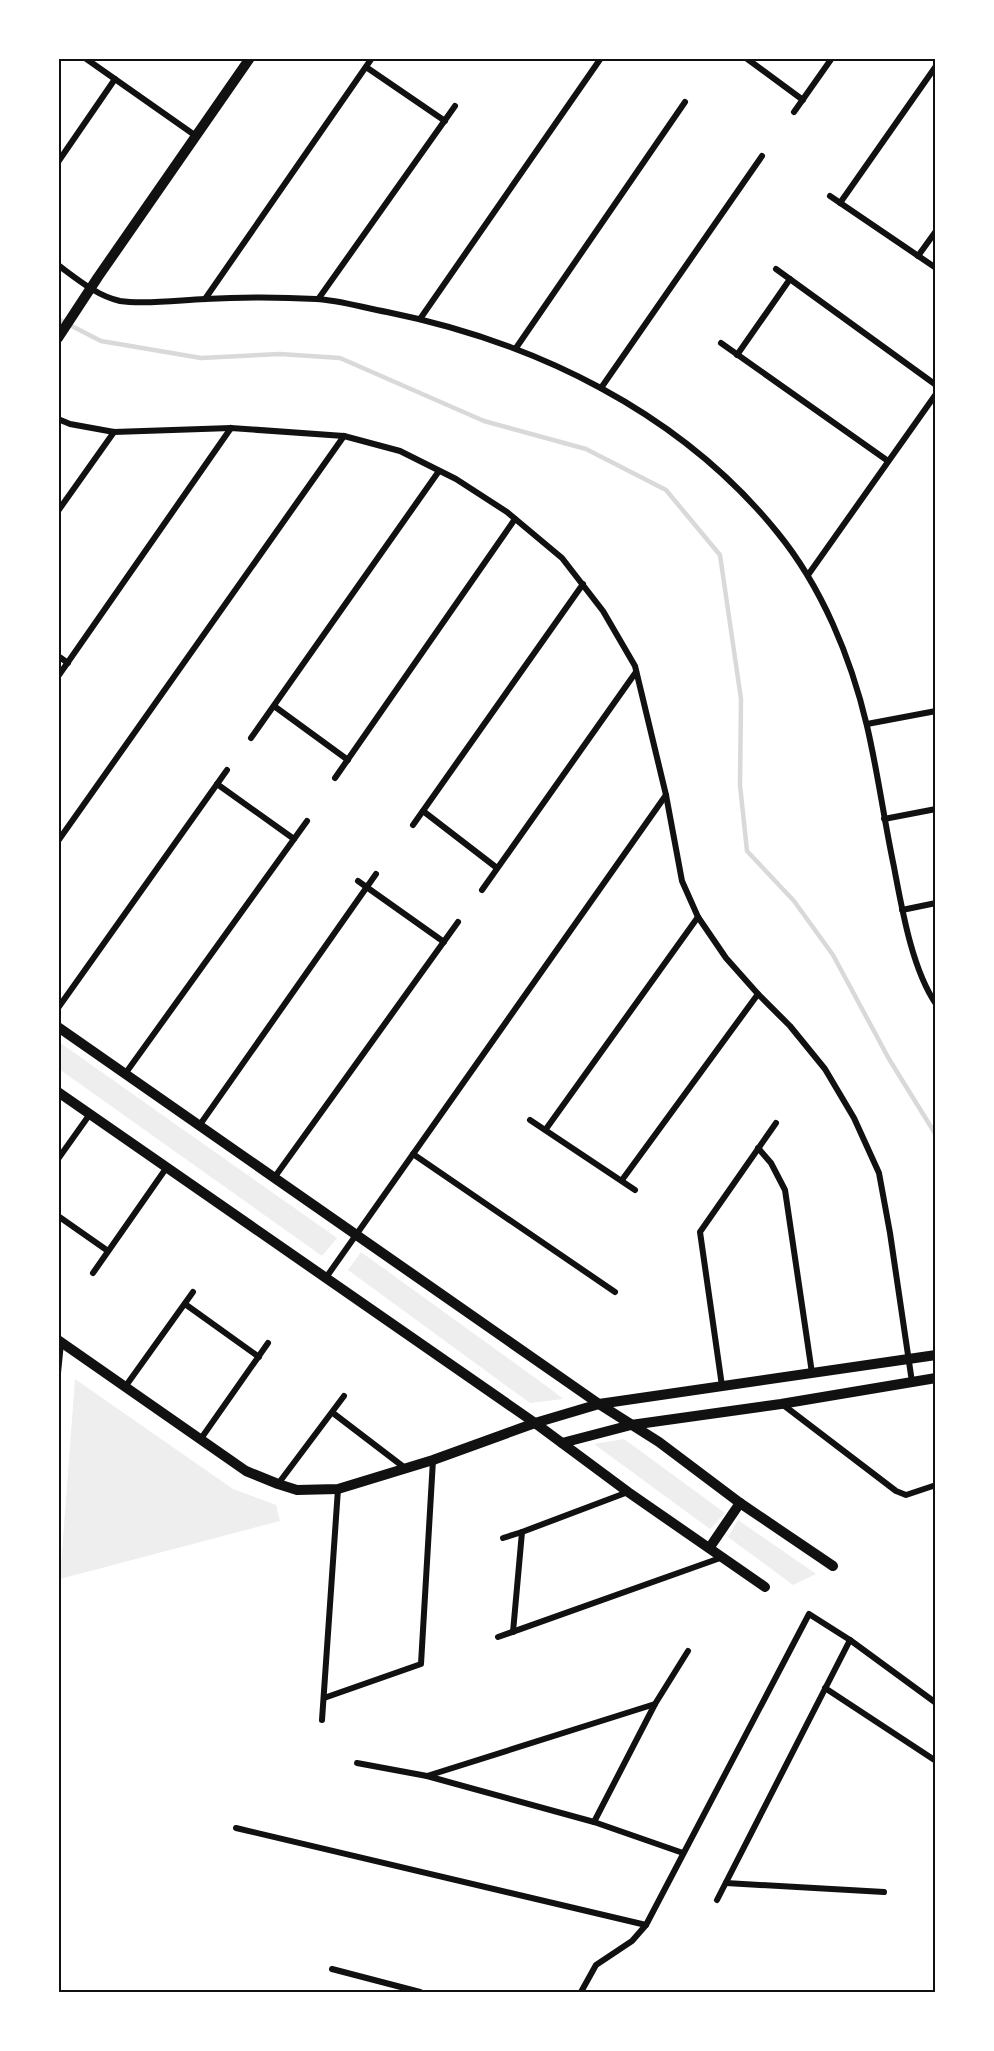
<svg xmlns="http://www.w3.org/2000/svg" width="994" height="2051" font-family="Manrope,sans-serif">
<rect width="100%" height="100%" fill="#fff"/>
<g fill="#eee">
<polygon points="58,1042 59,1042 337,1238 322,1256 59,1069"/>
<polygon points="361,1252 552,1390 563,1399 530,1403 348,1270"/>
<polygon points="75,1379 233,1489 276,1505 280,1521 60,1579"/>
<polygon points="624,1439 725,1513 710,1529 594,1444"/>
<polygon points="738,1520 816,1574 793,1585 728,1537"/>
</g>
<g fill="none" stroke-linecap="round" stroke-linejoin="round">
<polyline stroke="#d9d9d9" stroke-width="4.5" points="58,319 101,341 201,358 280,354 340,358 484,421 586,449 666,490 720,555 741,699 740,785 747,851 794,901 833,955 889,1059 936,1135"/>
<g stroke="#111" stroke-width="6">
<polyline points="85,58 196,136"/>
<polyline points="746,58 803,100"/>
<polyline points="366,67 445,121"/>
<polyline points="794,112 832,58"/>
<polyline points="58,162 115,79"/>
<polyline points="830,196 936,268"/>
<polyline points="840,203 936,66"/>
<polyline points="918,256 936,231"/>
<path d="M58,265C77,279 97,296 120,301C145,305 180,300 205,299C242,297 280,297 316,299C339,300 364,308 387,312C535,342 680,412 777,532C822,587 851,658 867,726C878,773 884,820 894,867C902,909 912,969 936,1004"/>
<polyline points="776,269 936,385"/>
<polyline points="319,298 455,106"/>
<polyline points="205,299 372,58"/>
<polyline points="420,319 601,58"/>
<polyline points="721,343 888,461"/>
<polyline points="516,348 685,102"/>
<polyline points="737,355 790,279"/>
<polyline points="601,388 762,156"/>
<polyline points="58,419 70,424 114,432 231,428 344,436 400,451 456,479 507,512 562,558 603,611 635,666 666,795 682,881 698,917 726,958 758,994 790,1026 825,1069 854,1118 879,1173 890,1233 912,1382"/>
<polyline points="58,511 114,432"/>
<polyline points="808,575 936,394"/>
<polyline points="58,656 68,663"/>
<polyline points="59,675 231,428"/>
<polyline points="274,706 348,760"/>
<polyline points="867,724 936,711"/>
<polyline points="251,738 439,471"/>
<polyline points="335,778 515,519"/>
<polyline points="217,784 294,839"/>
<polyline points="423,811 497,868"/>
<polyline points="884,819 936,809"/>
<polyline points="413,825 583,584"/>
<polyline points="58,841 344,436"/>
<polyline points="358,881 444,942"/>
<polyline points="482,890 636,672"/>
<polyline points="902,910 936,903"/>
<polyline points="58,1008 227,770"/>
<polyline points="125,1074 307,821"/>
<polyline points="530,1120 635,1190"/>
<polyline points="199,1126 376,874"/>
<polyline points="546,1129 698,917"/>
<polyline points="758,1148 771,1163 785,1190 812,1373"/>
<polyline points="413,1154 615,1292"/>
<polyline points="58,1159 90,1114"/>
<polyline points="274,1178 458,922"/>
<polyline points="622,1180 758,994"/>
<polyline points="58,1216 108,1251"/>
<polyline points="93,1273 167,1167"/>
<polyline points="325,1279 666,795"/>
<polyline points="185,1304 259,1357"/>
<polyline points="58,1373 61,1343"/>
<polyline points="722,1386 700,1232 776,1123"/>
<polyline points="125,1387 193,1292"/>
<polyline points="782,1404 896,1491 906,1495 936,1485"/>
<polyline points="333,1413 405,1468"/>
<polyline points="200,1440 268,1343"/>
<polyline points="278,1484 344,1396"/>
<polyline points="503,1538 522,1532 628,1492"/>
<polyline points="513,1632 522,1532"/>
<polyline points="498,1637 723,1557"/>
<polyline points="825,1688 936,1761"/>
<polyline points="324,1698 421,1664 433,1460"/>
<polyline points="322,1720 338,1489"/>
<polyline points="357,1763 427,1776 594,1822 683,1853"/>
<polyline points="427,1776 655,1704"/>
<polyline points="594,1822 655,1704 688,1651"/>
<polyline points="236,1828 646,1925"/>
<polyline points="726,1883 884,1892"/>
<polyline points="717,1900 850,1640"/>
<polyline points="332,1969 420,1992"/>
<polyline points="581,1992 596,1965 632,1941 646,1925 809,1614 850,1640 936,1703"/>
</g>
<g stroke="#111" stroke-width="10">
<polyline points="58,338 98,277 250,58"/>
<polyline points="58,1027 599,1404 659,1442 740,1503 833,1566"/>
<polyline points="58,1092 535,1423 628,1492 765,1587"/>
<polyline points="58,1340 246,1471 278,1484 297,1490 338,1489 433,1460 535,1423 599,1404 936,1355"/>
<polyline points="562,1443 631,1425 781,1404 936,1378"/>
<polyline points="710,1547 740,1503"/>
</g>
</g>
<rect width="994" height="2051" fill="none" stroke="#ffffff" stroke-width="120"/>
<rect x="60" y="60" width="874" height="1931" fill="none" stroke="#111" stroke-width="2"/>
</svg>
